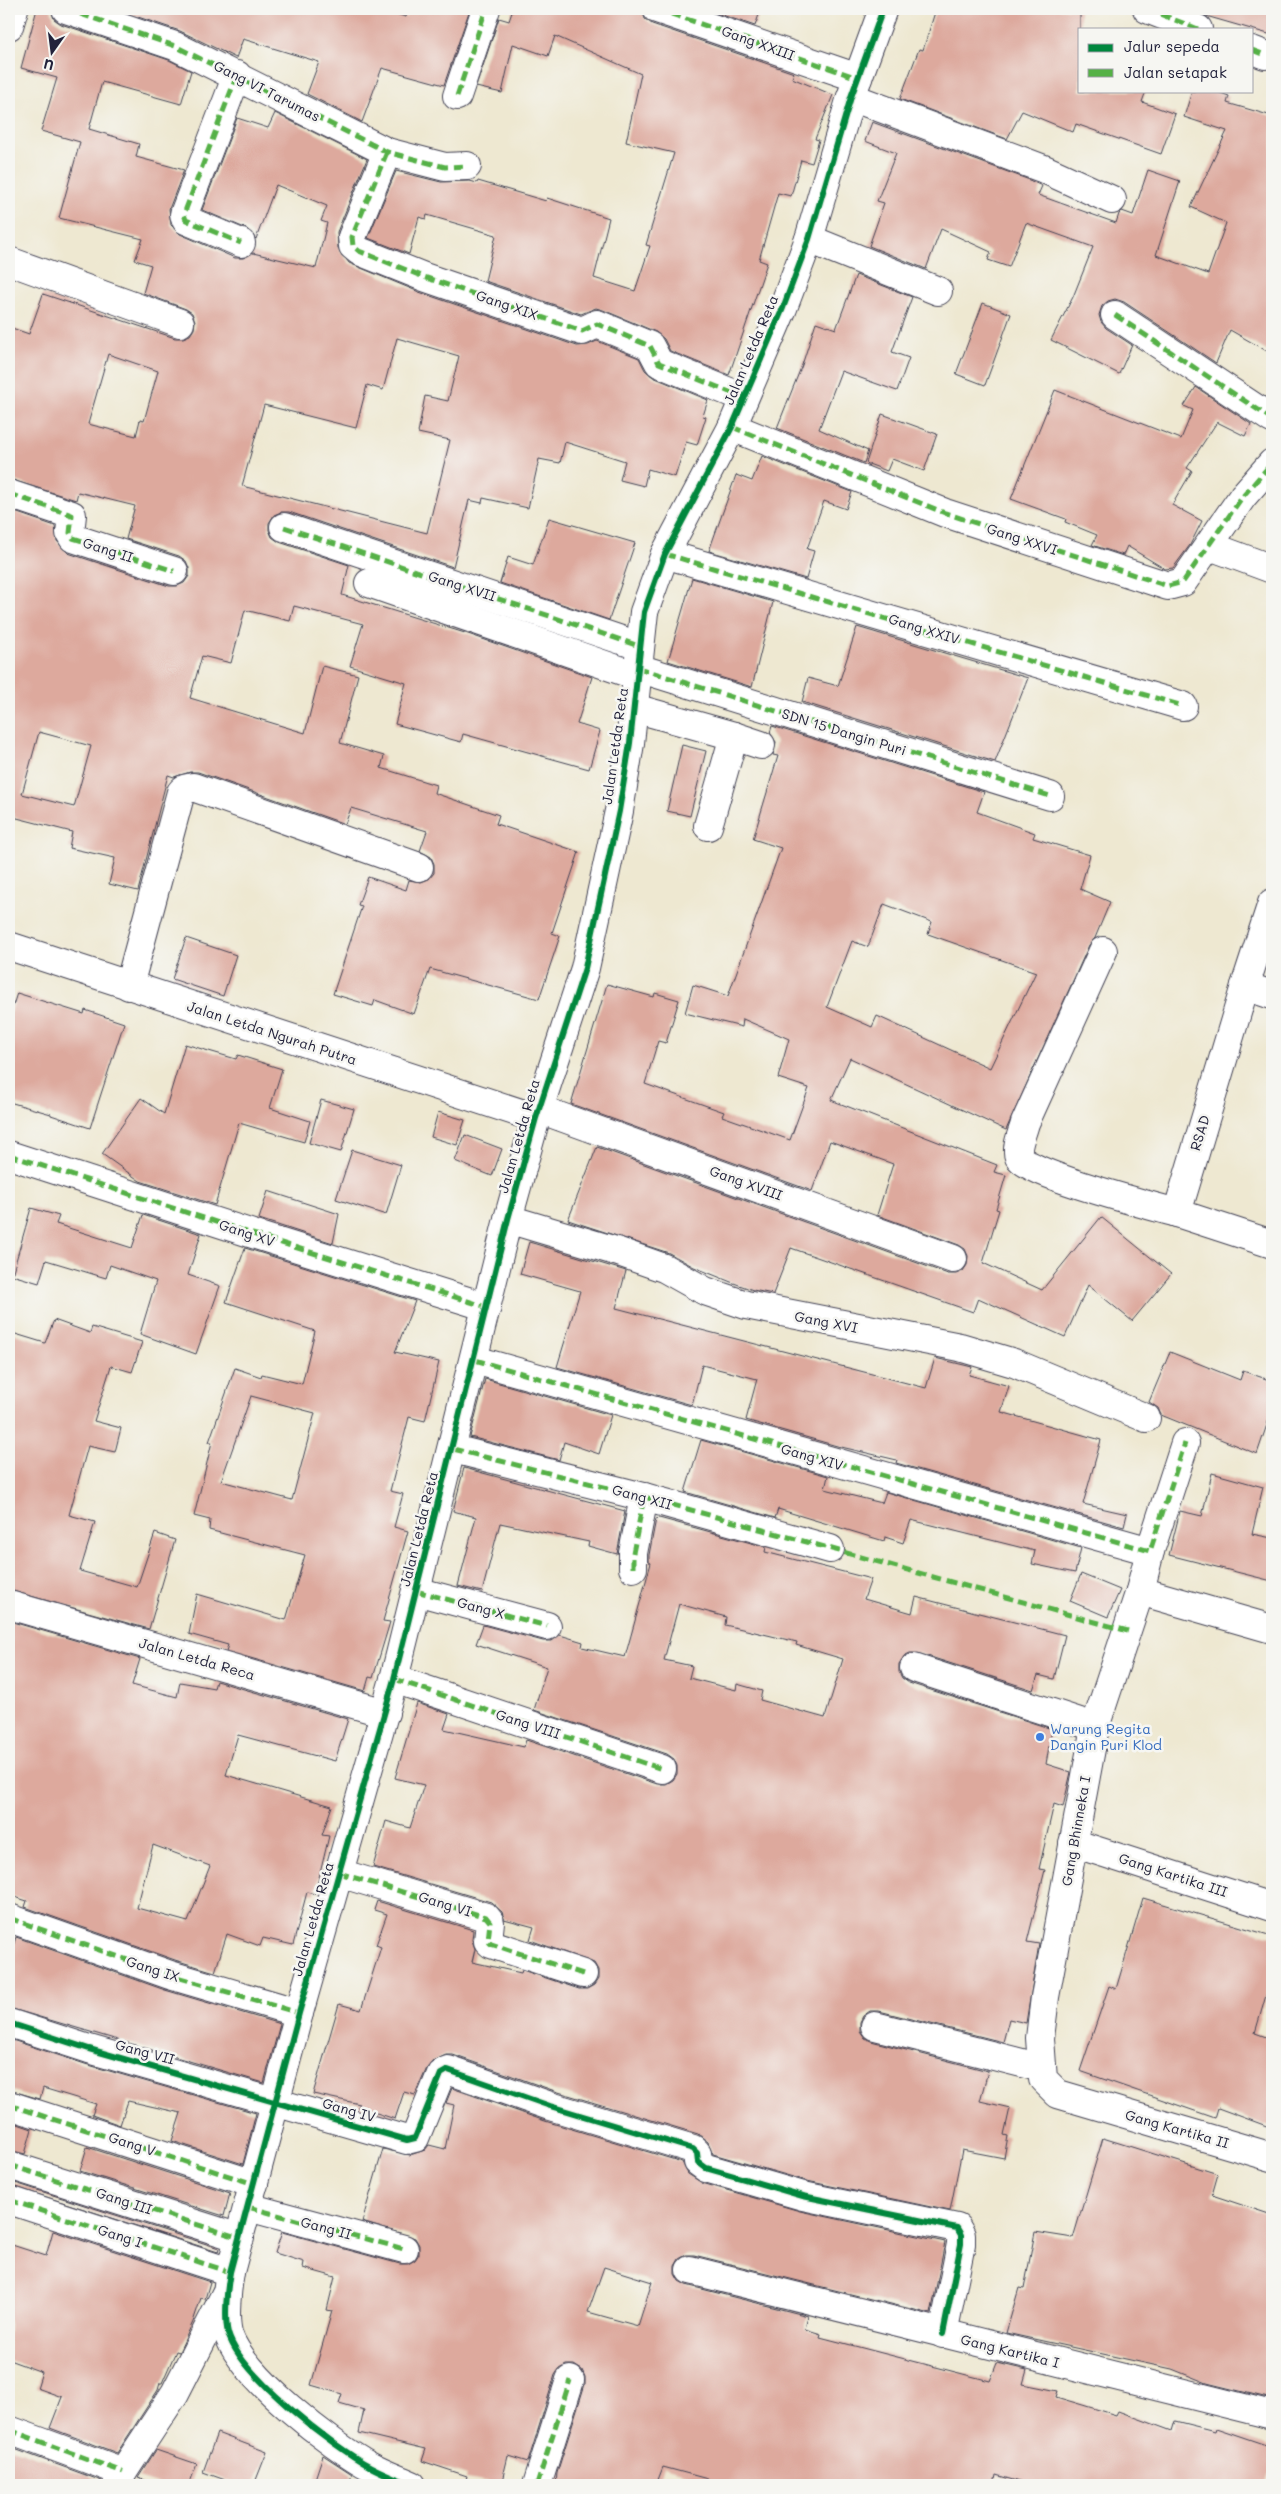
<svg xmlns="http://www.w3.org/2000/svg" width="1281" height="2494" font-family="Mali,sans-serif">
<rect width="100%" height="100%" fill="#f6f6f2"/>
<filter id="ink" filterUnits="userSpaceOnUse"><feTurbulence type="fractalNoise" baseFrequency=".02" numOctaves="2"/><feDisplacementMap in="SourceGraphic" scale="10" xChannelSelector="R" yChannelSelector="G"/><feConvolveMatrix kernelMatrix="1 2 1 2 8 2 1 2 1" color-interpolation-filters="sRGB"/></filter>
<filter id="wash" filterUnits="userSpaceOnUse"><feTurbulence type="fractalNoise" baseFrequency=".0096" numOctaves="4" result="noise"/><feDisplacementMap in="SourceGraphic" scale="20" xChannelSelector="R" yChannelSelector="G"/><feGaussianBlur stdDeviation="1.12" result="paint"/><feColorMatrix in="noise" values="0 0 0 0 0 0 0 0 0 0 0 0 0 0 0 0 0 1.4 0 .05"/><feComposite in="paint" operator="in"/></filter>
<g filter="url(#wash)">
<rect width="100%" height="100%" fill="#eee8d1"/>
<g id="blocks">
<g fill="#dda99d" fill-rule="evenodd">
<path d="M37,9H51L54,19L61,24L169,60L191,71L181,104L102,82L89,129L139,144L136,157L184,170L169,209L171,225L180,234L235,258H243L253,253L316,268L327,223L321,221L327,206L276,185L256,239L247,229L202,210L237,118L268,128L275,113L367,159L337,232L338,248L349,263L419,292L577,346L588,345L597,341L639,358L645,370L653,377L708,400L703,416L706,417L697,445L686,442L675,477L648,469L644,486L620,480L625,461L565,442L560,463L539,459L528,508L483,498L482,503L469,500L453,567L289,512H281L274,515L269,523V530L272,537L279,542L349,565L342,595L468,634L592,677L577,724L600,731L589,769L463,734L461,742L395,724L406,683L350,666L363,624L294,606L290,621L245,610L231,663L202,656L190,698L305,733L322,666L358,675L340,743L384,756L381,768L436,785L434,793L499,815L496,824L579,852L552,933L560,936L539,999L430,969L414,1014L375,1000L373,1006L333,994L362,906L358,905L368,877L406,890L409,880L421,882L429,879L434,873V864L431,857L420,851L427,831L351,808L345,824L198,772H190L174,777L168,775L138,891L109,884L115,858L69,848L72,832L13,817L14,814H9V510L55,526L57,541L68,553L169,586H177L184,583L189,576V568L186,561L179,556L126,539L135,506L78,492L76,500L9,479V327L29,334L43,294L175,338H183L190,335L194,329L195,321L192,313L186,309L143,293L151,265L135,260L143,239L59,218L80,142L41,131L57,78L21,68ZM397,338L459,356L448,401L425,396L418,433L450,440L427,533L242,486L264,405L356,428L367,385L383,390ZM108,354L158,371L144,421L140,420L136,436L88,424ZM39,732L91,746L74,807L22,794Z"/>
<polygon points="114,9 379,9 406,17 409,9 470,9 444,85 382,68 362,122 307,94 319,62 243,39 236,58 180,31"/>
<polygon points="513,9 642,9 645,19 652,24 794,73 792,78 833,95 815,139 819,140 812,163 801,160 791,196 778,193 759,260 767,263 729,375 670,351 664,339 656,332 603,310 596,308 581,314 485,281 496,235 427,215 426,219 419,217 409,254 368,238 396,171 441,182 470,181 477,183 478,181 546,201 547,198 609,218 594,278 635,291 650,246 646,245 674,153 626,142 641,74 555,36 548,56 513,44 502,93 476,87 499,18 509,21"/>
<polygon points="704,9 761,9 755,26"/>
<polygon points="936,9 1080,9 1080,91 1146,91 1142,102 1175,114 1161,154 1076,124 1073,132 1022,111 1007,139 900,99 919,49 923,50"/>
<polygon points="1204,9 1272,9 1272,35 1206,16 1203,14"/>
<polygon points="1192,91 1215,91 1229,96 1227,103 1272,116 1272,354 1230,330 1216,363 1124,302 1115,299 1108,301 1102,306 1099,315 1101,322 1106,328 1132,345 1119,374 1051,340 1073,297 1093,247 1026,223 1009,267 988,260 991,252 941,229 926,269 869,246 884,203 877,201 896,153 865,141 872,122 1027,179 1042,186 1038,195 1116,223 1119,214 1122,211 1133,215 1148,170 1180,181 1156,255 1208,274 1226,223 1191,207 1227,131 1184,117"/>
<polygon points="856,275 912,297 892,352 909,358 897,391 841,371 819,429 868,451 864,463 777,428 802,365 816,322 836,329"/>
<polygon points="983,303 1011,314 985,385 956,374"/>
<polygon points="1196,387 1251,424 1245,436 1217,422 1187,468 1192,471 1172,505 1202,521 1190,545 1173,568 1165,569 1127,546 1123,555 1092,545 1097,535 1065,522 1066,519 1011,499 1055,390 1181,439 1193,410 1184,406"/>
<polygon points="882,414 937,434 924,471 892,459 887,471 866,463"/>
<polygon points="762,456 852,492 846,509 824,501 807,549 814,551 806,579 709,551 736,475 752,481"/>
<polygon points="549,518 635,543 609,620 500,583 508,557 533,565"/>
<polygon points="692,578 773,602 752,687 668,661"/>
<polygon points="857,627 1028,678 995,762 802,702 808,678 838,686"/>
<path d="M772,726L984,792L977,812L1035,833L1033,838L1090,855L1080,889L1110,902L1095,938L1089,945L1006,1130L850,1058L831,1100L997,1165L994,1172L1006,1175L996,1209L999,1210L983,1263L1042,1290L1101,1217L1171,1274L1132,1321L1088,1285L1065,1337L978,1298L973,1312L791,1248L773,1294L753,1290L731,1282L694,1267L669,1253L568,1220L597,1147L948,1274H956L963,1271L967,1265L968,1256L965,1249L959,1245L877,1215L893,1164L830,1141L812,1191L571,1104L607,984L654,997L655,993L679,1000L666,1043L658,1041L645,1084L724,1112L722,1116L790,1140L809,1088L778,1078L789,1039L743,1019L742,1027L685,1013L693,985L728,996L781,848L753,839L778,756L773,755L776,742L770,733ZM884,904L932,922L928,934L1036,972L990,1068L877,1016L872,1027L827,1007L852,941L868,947Z"/>
<polygon points="682,745 706,751 690,816 667,811"/>
<polygon points="186,938 236,955 223,996 172,979"/>
<polygon points="17,993 84,1014 85,1010 124,1023 90,1128 51,1115 51,1114 9,1102 9,1018"/>
<polygon points="185,1044 236,1059 238,1055 282,1069 270,1108 310,1121 304,1142 239,1123 215,1205 140,1181 102,1154 141,1098 164,1114"/>
<polygon points="321,1100 354,1109 341,1152 309,1143"/>
<polygon points="438,1112 465,1120 457,1145 431,1137"/>
<polygon points="465,1135 502,1149 492,1176 455,1161"/>
<polygon points="352,1150 401,1165 386,1215 336,1199"/>
<polygon points="268,1191 339,1214 333,1243 259,1219"/>
<polygon points="31,1208 59,1216 56,1224 132,1248 143,1215 201,1234 188,1275 220,1286 196,1354 140,1334 156,1281 110,1265 106,1278 46,1260 39,1283 12,1275"/>
<polygon points="529,1242 626,1271 616,1308 926,1388 935,1358 972,1367 969,1375 1009,1386 1001,1412 1101,1440 1083,1504 1127,1514 1124,1527 896,1463 897,1460 837,1446 746,1420 757,1379 702,1365 692,1405 557,1367 580,1291 520,1274"/>
<path d="M245,1248L415,1301L395,1352L439,1362L425,1421L409,1417L390,1491L403,1494L394,1527L408,1531L383,1621L390,1622L373,1678L369,1677L365,1691L226,1651L228,1645L189,1634L197,1594L286,1620L305,1555L209,1530L210,1520L194,1516L212,1442H209L235,1368L261,1377L262,1374L302,1384L315,1331L226,1302ZM251,1396L315,1413L292,1500L221,1481Z"/>
<polygon points="54,1320 90,1333 92,1327 142,1342 132,1372 111,1366 94,1421 121,1428 115,1452 88,1446 69,1515 95,1522 80,1571 137,1587 155,1533 175,1540 149,1629 9,1590 9,1332 45,1343"/>
<polygon points="1170,1352 1240,1380 1243,1371 1272,1381 1272,1410 1257,1454 1161,1415 1158,1408 1149,1402"/>
<polygon points="485,1379 611,1415 599,1454 564,1442 559,1460 470,1437"/>
<polygon points="701,1440 828,1476 825,1489 882,1503 886,1492 1081,1548 1075,1573 1032,1564 1035,1551 911,1520 903,1543 885,1537 884,1541 778,1509 775,1518 685,1492"/>
<polygon points="464,1468 625,1511 617,1554 588,1546 589,1542 500,1523 482,1592 458,1586 476,1517 453,1511"/>
<polygon points="1212,1473 1263,1487 1252,1534 1272,1538 1272,1581 1169,1555 1180,1511 1202,1516"/>
<path d="M659,1518L766,1547L765,1552L871,1579L864,1599L912,1613L916,1597L1065,1635L1054,1679L1038,1675L1033,1690L918,1653H910L904,1656L899,1664V1672L902,1678L909,1683L1052,1729L1046,1764L1071,1772L1063,1807L1054,1804L1039,1869L1045,1870L1027,1942L1039,1944L1026,2023L1009,2019L1003,2042L879,2011H870L863,2016L860,2022V2031L865,2038L871,2041L988,2071L980,2101L1010,2108L1004,2135L1008,2136L1004,2158L962,2150L950,2211L807,2181L713,2154L708,2142L698,2134L555,2091L453,2055H446L433,2061L427,2068L415,2095L404,2092L395,2119L358,2107L360,2104L313,2094L339,2004L361,2010L381,1947L376,1945L387,1914L374,1910L377,1901L473,1930L472,1940L475,1949L472,1962L521,1973L522,1970L579,1989H587L594,1985L598,1979V1970L594,1963L530,1940L534,1927L504,1919L502,1912L491,1902L373,1867L386,1821L410,1828L424,1785L395,1778L417,1703L449,1714L444,1729L524,1747L526,1740L657,1784H666L673,1780L677,1774V1766L674,1759L667,1754L534,1710L547,1667L476,1644L483,1625L543,1641H552L560,1635L583,1642L582,1647L625,1657L651,1563L649,1562V1555L656,1519ZM679,1604L726,1617L725,1625L797,1642L796,1645L843,1659L825,1718L760,1700L762,1691L737,1684L736,1690L689,1678L692,1666L664,1660Z"/>
<polygon points="1081,1574 1120,1590 1108,1617 1070,1601"/>
<path d="M9,1621L140,1659L132,1685L177,1697L180,1682L214,1688L216,1681L348,1719L335,1761L238,1735L226,1775L332,1806L322,1835L329,1836L315,1894L307,1892L293,1945L263,1938L260,1946L227,1934L215,1972L175,1960L25,1907L27,1901L9,1895ZM153,1845L210,1866L188,1922L137,1908Z"/>
<polygon points="1143,1898 1272,1936 1272,1975 1255,2033 1272,2039 1272,2128 1218,2108 1215,2118 1080,2071 1109,1986 1116,1989"/>
<polygon points="16,1937 165,1990 280,2024 264,2083 9,2008 9,1959"/>
<polygon points="9,2039 85,2064 256,2113 243,2164 172,2141 181,2113 128,2101 120,2125 92,2115 96,2104 43,2088 40,2099 9,2090"/>
<path d="M452,2088L545,2121L682,2162L688,2174L702,2183L800,2211L945,2242L931,2314L694,2255H686L679,2259L675,2266V2274L679,2281L686,2285L808,2316L805,2329L821,2334L820,2337L990,2381L997,2363L1027,2370L1023,2384L1058,2391L1056,2397L1116,2415L1118,2411L1172,2431L1175,2421L1215,2431L1216,2428L1272,2447V2467L1266,2485H1030L996,2475L994,2485H730L663,2467L656,2485H556L557,2473L585,2384V2377L582,2370L574,2365H566L559,2369L555,2375L528,2462L508,2456L501,2485L466,2479L467,2476L422,2461L426,2449L359,2433L364,2410L339,2403L342,2394L311,2385L332,2311L327,2310L335,2277L303,2268L304,2262L275,2253L282,2232L400,2264H408L415,2260L419,2254V2245L415,2238L362,2222L383,2149L410,2155L425,2150L429,2145L445,2149L454,2105L446,2103ZM604,2267L652,2282L638,2326L588,2312Z"/>
<polygon points="9,2121 32,2129 25,2154 9,2150"/>
<polygon points="1103,2138 1218,2174 1212,2195 1272,2215 1272,2399 1207,2383 1172,2369 1006,2333 1019,2288 1024,2289 1035,2232 1073,2238"/>
<polygon points="87,2147 230,2193 224,2216 80,2171"/>
<polygon points="9,2181 219,2248 218,2252 9,2185"/>
<polygon points="53,2231 210,2282 205,2299 201,2298 193,2322 179,2352 176,2351 162,2383 160,2383 158,2390 117,2453 50,2428 62,2397 37,2388 42,2372 9,2360 9,2244 46,2256"/>
<polygon points="217,2433 267,2452 254,2485 239,2485 203,2472"/>
<polygon points="9,2447 102,2481 102,2485 9,2485"/>
<polygon points="156,2450 197,2464 189,2485 160,2485 138,2478"/>
<polygon points="323,2455 352,2474 348,2485 313,2485"/>
</g>
</g>
</g>
<g filter="url(#ink)">
<use href="#blocks" fill-opacity="0" stroke="#414052" stroke-width="1"/>
<g fill="none" stroke-linecap="round" stroke-linejoin="round">
<defs>
<g id="minor">
<polyline points="66,9 175,46 387,152 445,167 467,166"/>
<polyline points="657,9 858,78"/>
<polyline points="1147,9 1198,29"/>
<polyline points="9,26 14,9"/>
<polyline points="1252,50 1265,55"/>
<polyline points="237,75 184,214 186,220 241,243"/>
<polyline points="457,96 486,9"/>
<polyline points="851,97 1044,169 1112,200"/>
<polyline points="387,152 352,237 353,246 359,251 424,277 582,331 597,324 650,346 659,363 744,398"/>
<polyline points="809,239 938,291"/>
<polyline points="9,261 180,323"/>
<polyline points="1115,315 1272,419"/>
<polyline points="732,427 945,513 1168,586 1183,582 1243,496 1272,463"/>
<polyline points="9,494 72,515 70,533 73,538 174,571"/>
<polyline points="284,527 639,646"/>
<polyline points="1210,546 1272,569"/>
<polyline points="665,554 1183,706"/>
<polyline points="369,583 637,676"/>
<polyline points="638,668 1050,796"/>
<polyline points="634,708 734,736 708,826"/>
<polyline points="734,736 761,745"/>
<polyline points="9,946 536,1118"/>
<path d="M1103,951L1025,1123C1023,1132 1015,1147 1019,1157C1028,1174 1152,1206 1177,1213"/>
<polyline points="129,986 181,792 184,789 193,787 419,867"/>
<polyline points="1245,986 1272,903"/>
<polyline points="1272,995 1245,986 1177,1213 1272,1244"/>
<polyline points="539,1109 953,1259"/>
<polyline points="9,1155 259,1236 487,1307"/>
<polyline points="508,1219 619,1252 664,1268 705,1291 746,1305 960,1347 1014,1363 1146,1418"/>
<polyline points="475,1360 1150,1551"/>
<polyline points="453,1449 644,1497 830,1549"/>
<polyline points="633,1568 633,1553 644,1497"/>
<polyline points="416,1591 547,1626"/>
<polyline points="1140,1591 1150,1551 1185,1443"/>
<polyline points="9,1605 385,1713"/>
<polyline points="1272,1629 1140,1591 1095,1727 1045,1997 1040,2038 1043,2079 1058,2094 1272,2157"/>
<polyline points="914,1668 1095,1727"/>
<polyline points="394,1679 662,1769"/>
<polyline points="1073,1843 1272,1907"/>
<polyline points="339,1873 486,1917 490,1922 488,1941 491,1944 583,1974"/>
<polyline points="9,1918 170,1975 299,2013"/>
<polyline points="9,2023 89,2049 407,2140 415,2138 441,2074 448,2070 550,2106 693,2149 697,2153 698,2162 706,2168 803,2196 957,2228 961,2235 961,2244 943,2334"/>
<polyline points="875,2026 1042,2068"/>
<polyline points="9,2105 254,2184"/>
<polyline points="9,2165 240,2238"/>
<polyline points="9,2200 230,2272"/>
<polyline points="248,2207 404,2249"/>
<polyline points="690,2270 1272,2415"/>
<polyline points="9,2430 123,2472"/>
<polyline points="117,2485 123,2472 175,2393 225,2295"/>
<path d="M412,2485C398,2479 384,2474 371,2467C332,2446 240,2375 228,2333C224,2317 227,2289 230,2272L299,2013L394,1679L508,1219L536,1118L585,968L619,811L630,743L644,612L665,554L732,427L783,308L809,239L851,97L883,9"/>
<polyline points="537,2485 570,2380"/>
</g>
</defs>
<use href="#minor" stroke="#414052" stroke-width="30"/>
<use href="#minor" stroke="#fff" stroke-width="28"/>
<g stroke="#55b146" stroke-width="5" stroke-dasharray="10 5" stroke-linecap="butt">
<polyline points="66,9 175,46 387,152 445,167 467,166"/>
<polyline points="657,9 858,78"/>
<polyline points="1147,9 1198,29"/>
<polyline points="1252,50 1265,55"/>
<polyline points="237,75 184,214 186,220 241,243"/>
<polyline points="457,96 486,9"/>
<polyline points="387,152 352,237 353,246 359,251 424,277 582,331 597,324 650,346 659,363 744,398"/>
<polyline points="1115,315 1272,419"/>
<polyline points="732,427 945,513 1168,586 1183,582 1243,496 1272,463"/>
<polyline points="9,494 72,515 70,533 73,538 174,571"/>
<polyline points="284,527 639,646"/>
<polyline points="665,554 1183,706"/>
<polyline points="638,668 1050,796"/>
<polyline points="9,1155 259,1236 487,1307"/>
<polyline points="475,1360 1150,1551 1185,1443"/>
<polyline points="453,1449 644,1497 1128,1631"/>
<polyline points="633,1568 633,1553 644,1497"/>
<polyline points="416,1591 547,1626"/>
<polyline points="394,1679 662,1769"/>
<polyline points="339,1873 486,1917 490,1922 488,1941 491,1944 583,1974"/>
<polyline points="9,1918 170,1975 299,2013"/>
<polyline points="9,2105 254,2184"/>
<polyline points="9,2165 240,2238"/>
<polyline points="9,2200 230,2272"/>
<polyline points="248,2207 404,2249"/>
<polyline points="9,2430 123,2472"/>
<polyline points="537,2485 570,2380"/>
</g>
<defs>
<g id="cycleway">
<polyline points="9,2023 89,2049 407,2140 415,2138 441,2074 448,2070 550,2106 693,2149 697,2153 698,2162 706,2168 803,2196 957,2228 961,2235 961,2244 943,2334"/>
<path d="M412,2485C398,2479 384,2474 371,2467C332,2446 240,2375 228,2333C224,2317 227,2289 230,2272L299,2013L394,1679L508,1219L536,1118L585,968L619,811L630,743L644,612L665,554L732,427L783,308L809,239L851,97L883,9"/>
</g>
</defs>
<use href="#cycleway" stroke="#f6f6f2" stroke-width="9"/>
<use href="#cycleway" stroke="#00873e" stroke-width="6"/>
</g>
</g>
<circle fill="#3f7fe0" stroke="#f6f6f2" stroke-width="2" cx="1040" cy="1737" r="5"/>
<g text-anchor="middle" stroke-width="5" stroke-linejoin="round" paint-order="stroke">
<g font-size="14" fill="#22223b" stroke="#f6f6f2">
<text transform="translate(758 43) rotate(20)" y="5">Gang XXIII</text>
<text transform="translate(267 91) rotate(27)" y="5">Gang VI Tarumas</text>
<text transform="translate(507 305) rotate(19)" y="5">Gang XIX</text>
<text transform="translate(751 350) rotate(-67)" y="5">Jalan Letda Reta</text>
<text transform="translate(1022 539) rotate(18)" y="5">Gang XXVI</text>
<text transform="translate(108 550) rotate(18)" y="5">Gang II</text>
<text transform="translate(462 586) rotate(18)" y="5">Gang XVII</text>
<text transform="translate(924 629) rotate(17)" y="5">Gang XXIV</text>
<text transform="translate(844 732) rotate(17)" y="5">SDN 15 Dangin Puri</text>
<text transform="translate(615 746) rotate(-82)" y="5">Jalan Letda Reta</text>
<text transform="translate(272 1033) rotate(18)" y="5">Jalan Letda Ngurah Putra</text>
<text transform="translate(1200 1133) rotate(-73)" y="5">RSAD</text>
<text transform="translate(519 1136) rotate(-74)" y="5">Jalan Letda Reta</text>
<text transform="translate(746 1183) rotate(20)" y="5">Gang XVIII</text>
<text transform="translate(247 1233) rotate(18)" y="5">Gang XV</text>
<text transform="translate(826 1322) rotate(11)" y="5">Gang XVI</text>
<text transform="translate(812 1457) rotate(16)" y="5">Gang XIV</text>
<text transform="translate(642 1497) rotate(15)" y="5">Gang XII</text>
<text transform="translate(419 1529) rotate(-76)" y="5">Jalan Letda Reta</text>
<text transform="translate(481 1608) rotate(15)" y="5">Gang X</text>
<text transform="translate(197 1659) rotate(16)" y="5">Jalan Letda Reca</text>
<text transform="translate(528 1724) rotate(18)" y="5">Gang VIII</text>
<text transform="translate(1076 1831) rotate(-80)" y="5">Gang Bhinneka I</text>
<text transform="translate(1173 1875) rotate(18)" y="5">Gang Kartika III</text>
<text transform="translate(445 1904) rotate(17)" y="5">Gang VI</text>
<text transform="translate(313 1919) rotate(-74)" y="5">Jalan Letda Reta</text>
<text transform="translate(153 1969) rotate(18)" y="5">Gang IX</text>
<text transform="translate(145 2052) rotate(15)" y="5">Gang VII</text>
<text transform="translate(349 2110) rotate(16)" y="5">Gang IV</text>
<text transform="translate(1177 2129) rotate(16)" y="5">Gang Kartika II</text>
<text transform="translate(132 2144) rotate(18)" y="5">Gang V</text>
<text transform="translate(124 2201) rotate(18)" y="5">Gang III</text>
<text transform="translate(326 2228) rotate(15)" y="5">Gang II</text>
<text transform="translate(120 2236) rotate(18)" y="5">Gang I</text>
<text transform="translate(1010 2351) rotate(14)" y="5">Gang Kartika I</text>
</g>
<g font-size="14" fill="#366cbe" stroke="#f6f6f2" text-anchor="start">
<text x="1050" y="1734">Warung Regita<tspan x="1050" dy="16">Dangin Puri Klod</tspan></text>
</g>
</g>
<rect width="1281" height="2494" fill="none" stroke="#f6f6f2" stroke-width="30"/>
<rect x="1078" y="28" width="175" height="65" fill="#f6f6f2" stroke="#a1a1a9"/>
<rect x="1088" y="44" width="25" height="8" fill="#00873e" stroke="#a1a1a9"/>
<text x="1124" y="52" font-size="15" fill="#22223b">Jalur sepeda</text>
<rect x="1088" y="69" width="25" height="8" fill="#55b146" stroke="#a1a1a9"/>
<text x="1124" y="78" font-size="15" fill="#22223b">Jalan setapak</text>
<g transform="translate(52 52) rotate(194)" stroke="#f6f6f2" stroke-width="4" paint-order="stroke">
<path d="M0-4L9 19L0 12L-9 19Z" fill="#22223b"/>
<text y="-8" font-size="14" font-weight="bold" text-anchor="middle" fill="#22223b">U</text>
</g>
</svg>
